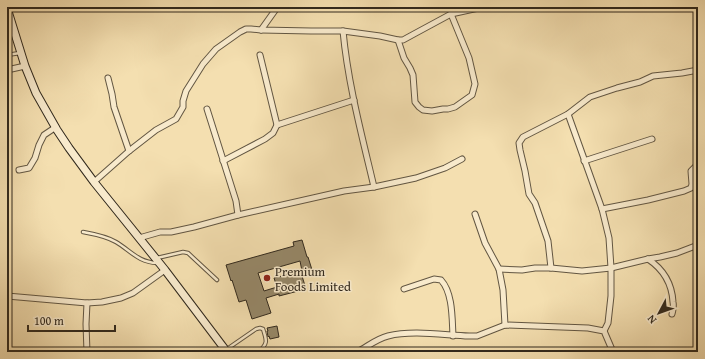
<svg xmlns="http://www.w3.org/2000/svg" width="705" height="359" font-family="'Gentium Book Plus',serif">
<rect width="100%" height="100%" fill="#f4dfb0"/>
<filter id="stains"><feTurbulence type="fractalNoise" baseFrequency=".005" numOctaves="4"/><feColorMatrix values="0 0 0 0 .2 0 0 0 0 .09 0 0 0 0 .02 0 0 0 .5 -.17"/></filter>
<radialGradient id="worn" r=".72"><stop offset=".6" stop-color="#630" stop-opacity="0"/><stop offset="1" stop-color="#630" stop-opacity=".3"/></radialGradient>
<g fill="#968869" stroke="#31291d" fill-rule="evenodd">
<path d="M302,240L307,257H308L313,273L302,276L306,289L279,296V294L266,298L271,313L252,319L246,300L239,302L232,280L231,281L226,265L294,246L293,242ZM300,261L302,271L274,278L277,287L264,291L258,273Z"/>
<polygon points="277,326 279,337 270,339 269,336 268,337 267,331 268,331 267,328"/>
</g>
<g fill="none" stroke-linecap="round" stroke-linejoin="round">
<defs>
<g id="lane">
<polyline points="7,34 13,31"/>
<polyline points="7,55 20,53"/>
<path d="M83,232C94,234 106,236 116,242C131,251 138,262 157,263"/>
<polyline points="157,258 183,252 188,253 217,280"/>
<path d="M227,349L256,329L260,328L263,329C267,341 268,344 258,352"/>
</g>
<g id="street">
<polyline points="261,30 276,9"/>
<path d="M343,31C348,84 362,136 374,187"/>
<polyline points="398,40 404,58 410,68 413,75 415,102 419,107 423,110 432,111 443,109 448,109 455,107 472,95 475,84 469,58 451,14"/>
<polyline points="260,55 277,125"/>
<polyline points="7,70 25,66"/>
<polyline points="108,78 112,94 114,107 129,151"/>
<polyline points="207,109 236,201 238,215"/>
<polyline points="568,114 602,209 609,238 611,268 611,296 608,323 604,331"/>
<polyline points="223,161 265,139 273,133 277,125 354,100"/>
<polyline points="584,161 652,139"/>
<polyline points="19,170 29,168 35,158 39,145 44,135 56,127"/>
<polyline points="94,182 129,151 156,130 176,119 183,107 183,101 186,91 203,64 216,49 240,32 246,29 251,29 261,30 311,31 343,31 380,36 398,40 403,40 414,34 451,14 483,7"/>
<polyline points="602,209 648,200 684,191 691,188 692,184 691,171 698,164"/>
<polyline points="475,214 485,243 499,269 503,290 505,325"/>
<polyline points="139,238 160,232 171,232 194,227 238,215 344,191 374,187 416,178 445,168 462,159"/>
<path d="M648,259C663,269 672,284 673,302C674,306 673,310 672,314"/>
<polyline points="551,268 548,241 535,203 529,194 525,171 520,150 519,143 523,137 568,114 590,97 617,88 640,82 653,76 682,73 698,70"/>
<polyline points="499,269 522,270 535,268 551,268 582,271 611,268 648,259 660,257 677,253 698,245"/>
<path d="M404,289L434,279L441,280C453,293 452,319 453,336"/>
<polyline points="7,296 87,303 102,302 121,298 133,293 165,270"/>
<polyline points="87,352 86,324 87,303"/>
<path d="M357,352C367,347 376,339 388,336C412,330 443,335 469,336H477L505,325L588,328L604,331L613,352"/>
</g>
<polyline id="secondary" points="7,8 25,66 36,93 57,130 69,148 94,182 165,270 227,352"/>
</defs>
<use href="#lane" stroke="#625642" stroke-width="4.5"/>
<use href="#street" stroke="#625642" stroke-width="7"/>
<use href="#secondary" stroke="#31291d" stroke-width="9"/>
<use href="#lane" stroke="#f8eacc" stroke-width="2.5"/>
<use href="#street" stroke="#f8eacc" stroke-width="5"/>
<use href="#secondary" stroke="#f8eacc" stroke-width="7"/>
</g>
<circle fill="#8f2418" stroke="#f8eacc" stroke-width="1.5" cx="267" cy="278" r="4"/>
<g text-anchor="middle" stroke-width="3" stroke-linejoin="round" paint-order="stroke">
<g font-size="13" fill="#31291d" stroke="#f8eacc" text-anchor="start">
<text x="275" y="276">Premium<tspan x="275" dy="15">Foods Limited</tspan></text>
</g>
</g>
<rect width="705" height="359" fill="none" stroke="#f4dfb0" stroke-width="24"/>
<rect x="8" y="8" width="689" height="343" fill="none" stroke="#31291d" stroke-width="2"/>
<rect x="12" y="12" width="681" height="335" fill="none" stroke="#31291d"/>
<g transform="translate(659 313) rotate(229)" stroke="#f8eacc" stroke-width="3" paint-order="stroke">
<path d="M0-3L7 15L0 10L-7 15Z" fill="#31291d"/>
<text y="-6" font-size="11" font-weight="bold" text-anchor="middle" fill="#31291d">N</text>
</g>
<path d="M28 325v6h87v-6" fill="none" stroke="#31291d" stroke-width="2"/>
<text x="34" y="325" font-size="12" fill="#31291d" stroke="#f8eacc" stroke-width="3" paint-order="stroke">100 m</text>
<rect width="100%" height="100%" filter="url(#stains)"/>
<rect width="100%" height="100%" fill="url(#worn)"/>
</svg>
